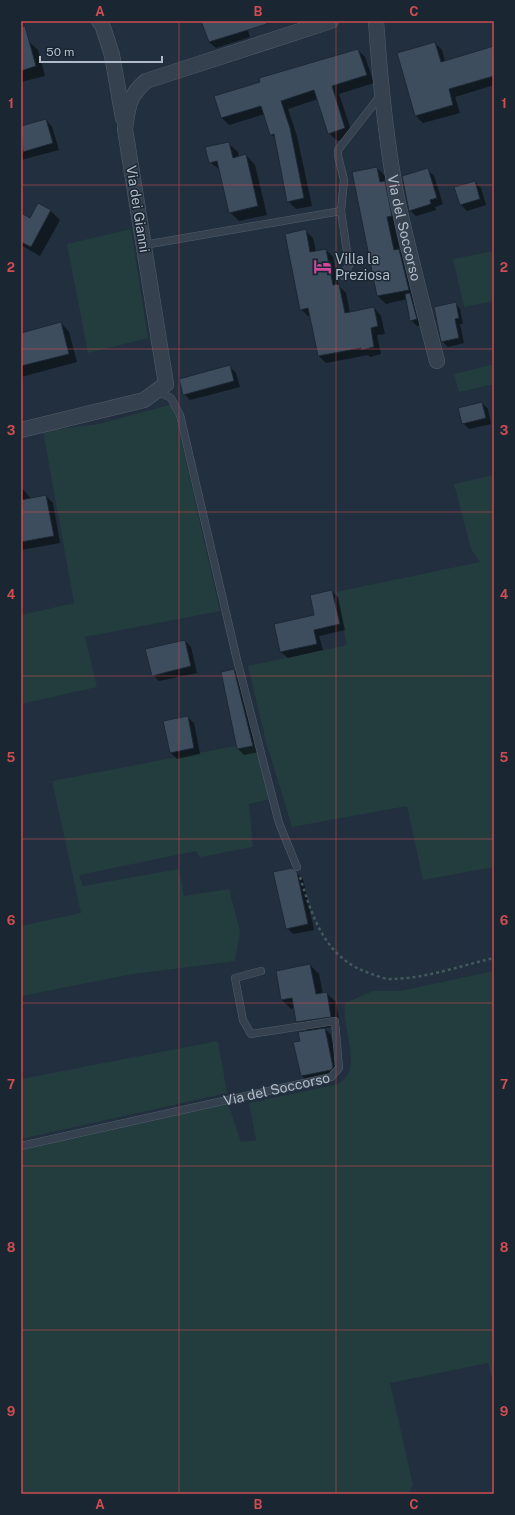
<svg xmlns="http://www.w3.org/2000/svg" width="515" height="1515" font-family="'Public Sans',sans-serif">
<rect width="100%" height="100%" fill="#212f3e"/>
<g fill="#233d3f">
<polygon points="131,229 148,338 88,353 67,244"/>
<polygon points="494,251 494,301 464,307 453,259"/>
<polygon points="494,364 494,384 459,392 454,374"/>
<polygon points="173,404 220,611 85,637 97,687 21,704 21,615 74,603 43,431 99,424"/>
<polygon points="494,475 494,867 423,880 407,806 292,827 266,742 248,666 347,645 336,592 480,562 471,549 454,484"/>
<polygon points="256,742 271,799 249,804 253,847 200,857 196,851 79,875 83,886 179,869 184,896 229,889 240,931 235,961 133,974 21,996 21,926 81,913 52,781"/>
<path d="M494,971V1386L488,1363L390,1383L413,1485L409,1494H21V1149L228,1103L241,1142L256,1140L249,1103L338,1084C341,1082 345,1079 347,1076C358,1061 342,1023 345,1003L373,991H400Z"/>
<polygon points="218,1041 227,1093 21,1139 21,1079"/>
</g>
<g fill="#0007">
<polygon points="203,21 245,21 250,37 216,48 209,42"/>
<polygon points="28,41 38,50 45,76 21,82 21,43"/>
<polygon points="435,43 442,50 445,61 494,47 494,85 455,97 460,113 423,123 416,116 398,53"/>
<polygon points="358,50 365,57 374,83 339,94 353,136 337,141 329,133 318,99 288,109 297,136 312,206 296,209 288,201 276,139 271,134 265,114 229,125 222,118"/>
<polygon points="46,120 52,127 59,150 21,160 21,127"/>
<polygon points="228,143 238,152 239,157 246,155 255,165 267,215 239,221 230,212 221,171 210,162"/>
<polygon points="377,168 385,176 386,184 392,190 399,223 394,224 400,251 407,258 422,325 417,326 411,320 407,299 386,304 378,296 353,173"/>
<polygon points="428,170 434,176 443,204 435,207 436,210 416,216 410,210"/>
<polygon points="475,182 481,188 486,205 467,211 461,205"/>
<polygon points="39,205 51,211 60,220 40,256 21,245 21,215 30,220"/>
<polygon points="305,231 313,238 316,252 326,250 333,257 339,286 346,293 350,313 374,308 381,316 385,334 377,335 381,354 370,357 368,355 326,363 319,356 311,316 308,316 301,309"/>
<polygon points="455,303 460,309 463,324 460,324 464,343 448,347 442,341"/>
<polygon points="61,323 69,332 77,362 21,377 21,334"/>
<polygon points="230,367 236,373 240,387 190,400 184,394"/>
<polygon points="482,403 488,409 491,424 469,429 463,423"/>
<polygon points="23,489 31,499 46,496 53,503 60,543 21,550 21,490"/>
<polygon points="332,591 338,597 345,630 319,636 323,650 288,658 281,652 275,625 316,616"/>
<polygon points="185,641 191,647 197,673 159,681 153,675"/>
<polygon points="234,670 240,676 259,752 244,755 238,749 222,673"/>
<polygon points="187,717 194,723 200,754 177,759 171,753"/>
<polygon points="296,873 303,879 314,930 293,934 287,928"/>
<polygon points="310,965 319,974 323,994 326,993 336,1002 340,1026 324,1028 331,1035 339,1073 337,1076 308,1082 302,1076 301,1042 307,1031 297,1021 295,1008 291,1009 282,1000"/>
</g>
<g fill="#3d4d5e" stroke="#1d2835">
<polygon points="201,21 266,21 267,24 209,42"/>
<polygon points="25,26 36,66 21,71 21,27"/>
<polygon points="435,42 441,62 494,46 494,76 449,89 453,105 415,116 397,53"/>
<polygon points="358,49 367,75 332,86 345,128 328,134 314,90 281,101 290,128 304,198 287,202 274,134 270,135 261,106 221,118 214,96 260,82 259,78"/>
<polygon points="46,119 53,143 23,152 21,126"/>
<polygon points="229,142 233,158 246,154 258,206 229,213 217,161 209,163 205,147"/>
<polygon points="377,167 380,182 385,181 392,216 387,217 394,250 399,249 409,290 377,296 352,172"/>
<polygon points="428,168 437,198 430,200 431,204 409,211 402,176"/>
<polygon points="475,181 480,199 460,205 454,187"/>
<polygon points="38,203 51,210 31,247 21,242 21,213 30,218"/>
<polygon points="306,229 310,252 326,249 333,285 339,284 345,313 374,307 378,326 371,328 374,347 361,350 361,348 318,356 308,308 300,310 285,234"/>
<polygon points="410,293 417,319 410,321 405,294"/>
<polygon points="456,302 459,318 455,319 459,338 441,342 434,307"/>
<polygon points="61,322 69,354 21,366 21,333"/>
<polygon points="230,365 234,381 183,395 179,379"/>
<polygon points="482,402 486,418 462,424 458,408"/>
<polygon points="46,495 54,536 21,542 21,500"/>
<polygon points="332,590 340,624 314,630 317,644 280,652 274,624 314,615 310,595"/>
<polygon points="185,640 191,666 152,676 145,649"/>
<polygon points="234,669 253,746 237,749 221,672"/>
<polygon points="188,716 194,748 170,753 163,721"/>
<polygon points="292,868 297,872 308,924 286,929 273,872"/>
<polygon points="310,964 316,994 327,992 331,1017 296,1022 292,998 281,1000 276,971"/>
<polygon points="325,1028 333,1067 331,1070 301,1076 293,1042 300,1041 298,1032"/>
</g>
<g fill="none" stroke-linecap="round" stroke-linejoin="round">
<defs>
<g id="service">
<polyline points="144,245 341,211"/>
<polyline points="343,276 349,265 341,211 344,180 338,156 338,150 380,96"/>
<polyline points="157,391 171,398 180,415 237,660 279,823 297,867"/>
<path id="s1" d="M21,1146L331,1077L339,1068L335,1021L251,1034L243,1020L235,978L261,971"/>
</g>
<g id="minor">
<polyline points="99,21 102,24 112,55 123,118"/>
<path id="s2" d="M376,21C380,80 386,141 397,199C409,253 423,307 437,361"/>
<path d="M21,430L144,400L166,384L125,129C128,107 129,95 146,81L331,21"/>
</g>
</defs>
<use href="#service" stroke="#535e6c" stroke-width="8"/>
<use href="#minor" stroke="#535e6c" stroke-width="16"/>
<path stroke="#415a5c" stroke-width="2.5" stroke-dasharray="3 3" stroke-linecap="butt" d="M300,877C313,919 326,960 372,974C377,976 384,979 390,979C424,979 460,966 494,958"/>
<use href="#service" stroke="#35414e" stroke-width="7"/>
<use href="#minor" stroke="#35414e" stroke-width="15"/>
</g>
<path fill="none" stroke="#cd4d50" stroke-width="1" stroke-opacity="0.55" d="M179,21V1494M336,21V1494M21,185H494M21,349H494M21,512H494M21,676H494M21,839H494M21,1003H494M21,1166H494M21,1330H494"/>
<defs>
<symbol id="hotel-bare" viewBox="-9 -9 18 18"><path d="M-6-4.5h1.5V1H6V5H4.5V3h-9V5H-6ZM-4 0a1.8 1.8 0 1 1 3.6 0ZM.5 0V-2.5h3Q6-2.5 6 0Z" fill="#d1479c" stroke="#1b2633" stroke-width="2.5" paint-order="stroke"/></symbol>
</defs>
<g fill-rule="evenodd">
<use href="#hotel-bare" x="310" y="254" width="25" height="25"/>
</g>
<g text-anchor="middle" stroke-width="3" stroke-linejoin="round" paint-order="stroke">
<g font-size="14" fill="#b1bbc9" stroke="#1b2633">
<text transform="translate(138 209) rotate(81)" y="5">Via dei Gianni</text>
<text dy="5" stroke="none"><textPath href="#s2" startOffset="209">Via del Soccorso</textPath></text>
<text dy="5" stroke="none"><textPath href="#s1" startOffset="262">Via del Soccorso</textPath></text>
</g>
<g font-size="14" fill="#b1bbc9" stroke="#1b2633" text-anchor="start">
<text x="335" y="264">Villa la<tspan x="335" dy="16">Preziosa</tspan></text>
</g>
</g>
<rect width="515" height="1515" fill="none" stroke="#1b2633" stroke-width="44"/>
<path d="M40 56v6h122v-6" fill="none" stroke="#b1bbc9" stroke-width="2"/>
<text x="46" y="56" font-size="12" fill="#b1bbc9" stroke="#1b2633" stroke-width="3" paint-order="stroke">50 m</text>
<rect x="22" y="22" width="471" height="1471" fill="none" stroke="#cd4d50" stroke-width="1.5"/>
<g font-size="13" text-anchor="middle" font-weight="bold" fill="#cd4d50">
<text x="100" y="16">A</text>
<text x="258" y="16">B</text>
<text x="414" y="16">C</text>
<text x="11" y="108">1</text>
<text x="504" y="108">1</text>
<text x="11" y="272">2</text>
<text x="504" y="272">2</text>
<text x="11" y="435">3</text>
<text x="504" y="435">3</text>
<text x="11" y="599">4</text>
<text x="504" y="599">4</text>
<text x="11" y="762">5</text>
<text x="504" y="762">5</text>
<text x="11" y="925">6</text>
<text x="504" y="925">6</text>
<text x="11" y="1089">7</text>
<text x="504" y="1089">7</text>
<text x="11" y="1252">8</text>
<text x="504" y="1252">8</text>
<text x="11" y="1416">9</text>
<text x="504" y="1416">9</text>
<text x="100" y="1509">A</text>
<text x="258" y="1509">B</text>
<text x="414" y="1509">C</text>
</g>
</svg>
